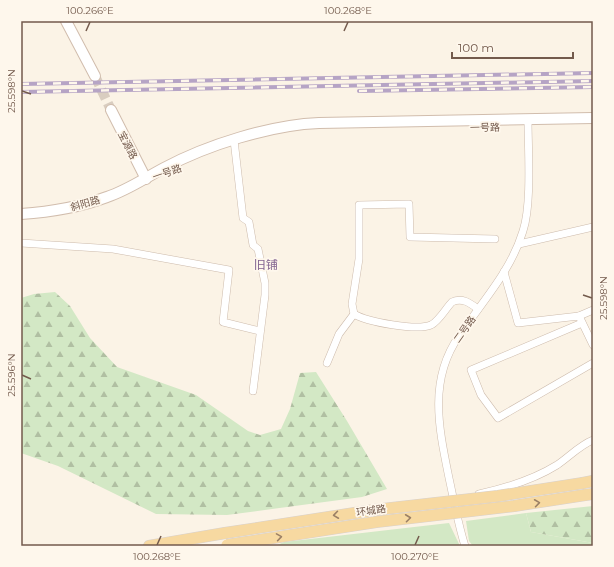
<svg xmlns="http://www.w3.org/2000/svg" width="614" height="567" font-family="Montserrat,'Noto Sans SC',sans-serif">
<defs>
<pattern id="forest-firs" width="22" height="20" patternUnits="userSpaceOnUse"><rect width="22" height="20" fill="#d3e8c5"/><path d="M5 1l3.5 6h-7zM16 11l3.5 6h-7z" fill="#b0bfa2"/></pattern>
</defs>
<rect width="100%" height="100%" fill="#fbf3e6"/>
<g fill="#d3e8c5">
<polygon points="526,513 531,532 593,543 593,546 473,546 469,541 466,521"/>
<polygon points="449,523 460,546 275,546 284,542"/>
</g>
<g fill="url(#forest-firs)">
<polygon points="55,292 70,306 90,338 117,367 196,395 248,431 260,435 281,429 290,409 300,373 316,372 347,421 387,489 362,497 227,515 156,514 58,466 21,453 21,298 34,294"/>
<polygon points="593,506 593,543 531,532 526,513"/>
</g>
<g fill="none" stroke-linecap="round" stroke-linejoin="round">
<polyline stroke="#d9cdc0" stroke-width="10" stroke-dasharray="10 5" stroke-linecap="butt" points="95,76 111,110"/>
<defs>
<g id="street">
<polyline points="234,140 243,218 249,222 253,245 258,249 265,283 265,295 253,391"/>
<polyline points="21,243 113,249 229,270 223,322 260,331"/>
<polyline points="519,244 593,227"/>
<polyline points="504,272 518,323 579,316 593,345"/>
<path d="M478,309C470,303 462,297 452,302C446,308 439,321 431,325C417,331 367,322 354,314L352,304L359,259V205L409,204L410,237L495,239"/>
<polyline points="579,316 593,310"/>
<polyline points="582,323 471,370 481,395 498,418 593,363"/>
<polyline points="327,363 339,334 354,314"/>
<path d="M479,494C506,488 533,480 557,465C569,457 580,445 593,440"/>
<path d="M465,546C458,524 454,501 449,478C439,429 428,380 459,336C482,302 511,271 523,231C532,204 528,149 528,119"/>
</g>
<g id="secondary">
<polyline points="66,21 95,76"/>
<polyline points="111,110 146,179"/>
<path d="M21,214C51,212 80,207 107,197C128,190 145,178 164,168C207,145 270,125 319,123L593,118"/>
</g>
<g id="primary">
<polyline points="583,483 593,481"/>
<polyline points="585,495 593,494"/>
<polyline points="149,546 225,533"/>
</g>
</defs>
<use href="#street" stroke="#cdbbac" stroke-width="8"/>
<use href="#secondary" stroke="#d1bdad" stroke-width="12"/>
<use href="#primary" stroke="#d8d1cd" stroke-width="12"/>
<use href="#street" stroke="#fff" stroke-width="7"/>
<use href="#secondary" stroke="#fff" stroke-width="10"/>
<use href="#primary" stroke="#f7d9a1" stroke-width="11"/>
<defs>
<g id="rail">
<polyline points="21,84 593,73"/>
<polyline points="359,91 593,87"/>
<polyline points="21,92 593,81"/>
</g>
</defs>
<use href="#rail" stroke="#b6a4c5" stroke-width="4"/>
<use href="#rail" stroke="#fef7ec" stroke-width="2.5" stroke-dasharray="8" stroke-linecap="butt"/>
<defs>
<g id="primary-bridge">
<polyline points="225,533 374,510 498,496 583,483"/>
<polyline points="227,545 376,522 514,506 585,495"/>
</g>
</defs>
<use href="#primary-bridge" stroke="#d8d1cd" stroke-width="12" stroke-linecap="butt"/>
<use href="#primary-bridge" stroke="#f7d9a1" stroke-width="11"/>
</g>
<defs><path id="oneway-chevron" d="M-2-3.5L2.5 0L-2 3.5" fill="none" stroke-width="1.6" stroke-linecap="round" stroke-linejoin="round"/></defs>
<g stroke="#9b8066">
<use href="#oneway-chevron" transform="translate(537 503) rotate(-8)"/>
<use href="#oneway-chevron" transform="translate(336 515) rotate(172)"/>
<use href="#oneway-chevron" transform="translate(408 518) rotate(-7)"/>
<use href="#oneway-chevron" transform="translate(279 537) rotate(-9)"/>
</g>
<path fill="none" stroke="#735a4c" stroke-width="1.5" d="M86,31L90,22M344,31L348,22M22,91L31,94M583,295L592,298M22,375L31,379M157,545L161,536M415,545L419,536"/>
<g text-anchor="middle" stroke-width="3.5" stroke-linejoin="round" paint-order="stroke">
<g font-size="10" fill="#735a4c" stroke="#fef7ec">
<text transform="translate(485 127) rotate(-1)" y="4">一号路</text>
<text transform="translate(128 145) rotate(63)" y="4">宝源路</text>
<text transform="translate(167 172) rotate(-19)" y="4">一号路</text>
<text transform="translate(85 203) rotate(-16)" y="4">斜阳路</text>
<text transform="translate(464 329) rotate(-55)" y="4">二号路</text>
<text transform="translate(371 510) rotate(-8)" y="4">环城路</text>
</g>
<g font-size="12" fill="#826390" stroke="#fef7ec">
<text x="266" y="269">旧铺</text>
</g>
</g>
<rect width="614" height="567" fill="none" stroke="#fef7ec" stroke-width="44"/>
<path d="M452 52v6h121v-6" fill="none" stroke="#735a4c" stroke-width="2"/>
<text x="458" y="52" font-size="12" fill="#735a4c" stroke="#fef7ec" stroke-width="3" paint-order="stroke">100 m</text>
<rect x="22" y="22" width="570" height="523" fill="none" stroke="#735a4c" stroke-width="1.5"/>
<g font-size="10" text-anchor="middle" fill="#735a4c">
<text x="90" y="14">100.266°E</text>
<text x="348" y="14">100.268°E</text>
<text transform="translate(11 91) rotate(-90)" y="4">25.598°N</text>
<text transform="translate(603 298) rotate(-90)" y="4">25.598°N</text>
<text transform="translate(11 375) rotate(-90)" y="4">25.596°N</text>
<text x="157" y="560">100.268°E</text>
<text x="415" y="560">100.270°E</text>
</g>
</svg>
